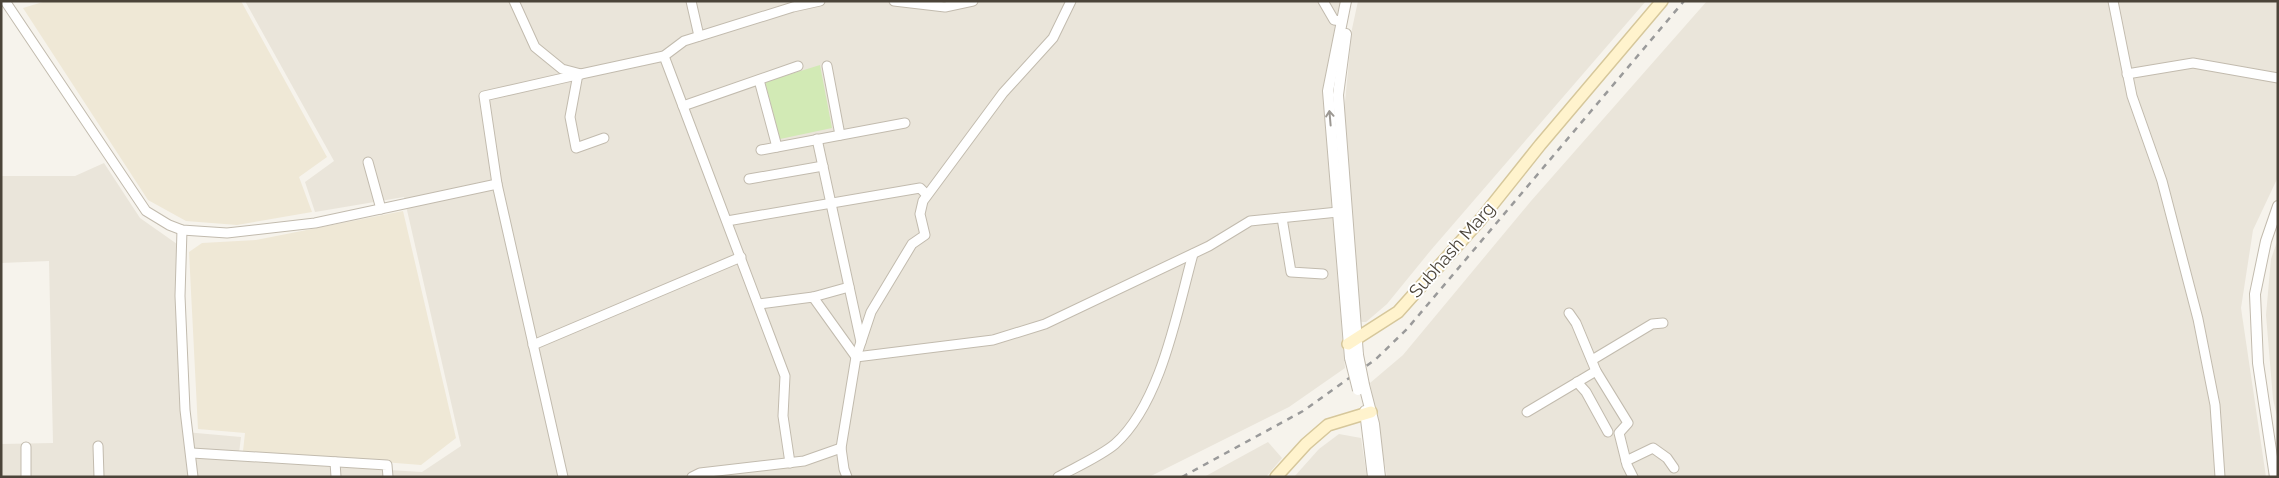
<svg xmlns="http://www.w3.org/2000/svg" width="2279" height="478" font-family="Raleway,sans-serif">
<rect width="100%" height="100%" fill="#f6f3ec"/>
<g fill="#eae5da">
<polygon points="245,1 1341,1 1323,96 1345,368 1289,407 1149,477 1,477 1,444 53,443 49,261 1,263 1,176 75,176 104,163 140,218 177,244 185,432 241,437 238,461 422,472 461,446 404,197 315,212 305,182 334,161"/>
<polygon points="1358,1 1646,1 1431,250 1387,304 1366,322 1362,322 1359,320 1344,112 1352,29"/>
<polygon points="1707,1 2278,1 2278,177 2253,230 2241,308 2266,477 1387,477 1370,383 1403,355 1531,201"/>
<polygon points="2278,239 2278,421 2273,399 2266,315 2271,259"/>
<polygon points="1339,434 1361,438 1367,477 1294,477 1319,449"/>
<polygon points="1268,442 1282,458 1266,477 1204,477"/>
</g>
<g fill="#efe8d6">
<polygon points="46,1 241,1 327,157 299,177 312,212 237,225 186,221 148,200 23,8"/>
<polygon points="403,211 456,438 421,465 243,451 245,433 198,429 189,252 202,243 256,240"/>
</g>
<polygon fill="#d2eab5" points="820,65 832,128 780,139 765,82"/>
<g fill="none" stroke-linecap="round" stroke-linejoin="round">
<defs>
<g id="minor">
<polyline points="5,1 146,211 169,225 182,230 227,233 315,223 497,184"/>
<polyline points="514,1 535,47 562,69 581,74 664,56 684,41 793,7 820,1"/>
<polyline points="691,1 699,36"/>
<polyline points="894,1 945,7 973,1"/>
<polyline points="1323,1 1334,20 1342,21"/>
<polyline points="2113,1 2132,96 2162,181 2198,319 2215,405 2220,477"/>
<polyline points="664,56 785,376 783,416 790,463"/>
<polyline points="827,66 840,135"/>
<polyline points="578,74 570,117 576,148 604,138"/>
<polyline points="2127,74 2193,63 2278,78"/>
<polyline points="759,80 777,147"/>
<polyline points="683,106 798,66"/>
<polyline points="817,139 861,342"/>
<polyline points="761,150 905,123"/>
<polyline points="368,162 381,209"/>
<polyline points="749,179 823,166"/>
<polyline points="1282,218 1291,272 1323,274"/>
<polyline points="727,221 920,188 927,195"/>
<polyline points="182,230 180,296 185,410 193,477"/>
<polyline points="813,297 849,287"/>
<polyline points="759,304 813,297 856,357"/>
<polyline points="1569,313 1576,323 1596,371 1628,423 1619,433 1627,465 1633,477"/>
<polyline points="533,345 741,257"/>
<polyline points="856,357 993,340 1045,324 1209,246 1250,221 1338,212"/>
<polyline points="1592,360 1652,324 1663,323"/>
<polyline points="1577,382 1586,392 1608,432"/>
<polyline points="1527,412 1596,371"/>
<polyline points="98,446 99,477"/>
<polyline points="26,447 26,477"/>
<polyline points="192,453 387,465 388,477"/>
<polyline points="1626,461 1653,448 1667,458 1674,468"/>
<polyline points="335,462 336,477"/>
<polyline points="563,477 497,184 484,96 581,74"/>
<polyline points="692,477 700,473 804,461 841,448"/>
<polyline points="847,477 844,469 841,448 856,357 871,312 912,244 925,235 920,214 923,201 1003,93 1053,38 1071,1"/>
<path d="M1058,477C1074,468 1101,456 1115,444C1161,403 1177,312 1193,254"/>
</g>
<g id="tertiary">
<polyline points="1346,1 1328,91 1350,358"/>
<polyline points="1346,34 1338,95 1358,355"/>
<polyline points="1364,385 1374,424 1380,477"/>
<polyline points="1365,411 1373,477"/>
<polyline points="2275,477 2258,363 2255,294 2266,241 2278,206"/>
</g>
<g id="secondary">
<polyline points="1348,344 1398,312 1481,219 1540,145 1662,1"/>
<polyline points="1276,477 1306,444 1328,425 1371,412"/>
</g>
</defs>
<use href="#minor" stroke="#c2bbae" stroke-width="11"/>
<use href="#tertiary" stroke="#c2bbae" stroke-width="12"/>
<use href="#secondary" stroke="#d6c79b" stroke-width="14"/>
<use href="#minor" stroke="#fff" stroke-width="9"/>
<use href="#tertiary" stroke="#fff" stroke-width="10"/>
<use href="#secondary" stroke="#fff3cd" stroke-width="11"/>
<polyline stroke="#9a9a9a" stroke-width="2.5" stroke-dasharray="6 6" stroke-linecap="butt" points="1182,477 1303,411 1376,359 1407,329 1684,1"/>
<defs>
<g id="tertiary-bridge">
<polyline points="1358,355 1364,385"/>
<polyline points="1350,358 1358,390"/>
</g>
</defs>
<use href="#tertiary-bridge" stroke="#c2bbae" stroke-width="12" stroke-linecap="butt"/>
<use href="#tertiary-bridge" stroke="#fff" stroke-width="10"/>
</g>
<defs><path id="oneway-shaft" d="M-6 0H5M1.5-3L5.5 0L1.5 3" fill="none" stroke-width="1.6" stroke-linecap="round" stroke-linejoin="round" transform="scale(1.25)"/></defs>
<use stroke="#9c9892" href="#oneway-shaft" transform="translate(1330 118) rotate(-95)"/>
<g text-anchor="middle" stroke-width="4" stroke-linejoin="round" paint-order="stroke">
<g font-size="18" fill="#4b4439" stroke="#fff">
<text transform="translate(1452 250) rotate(-49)" y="6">Subhash Marg</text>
</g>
</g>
<rect width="2279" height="478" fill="none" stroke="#4b4439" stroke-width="5"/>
</svg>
